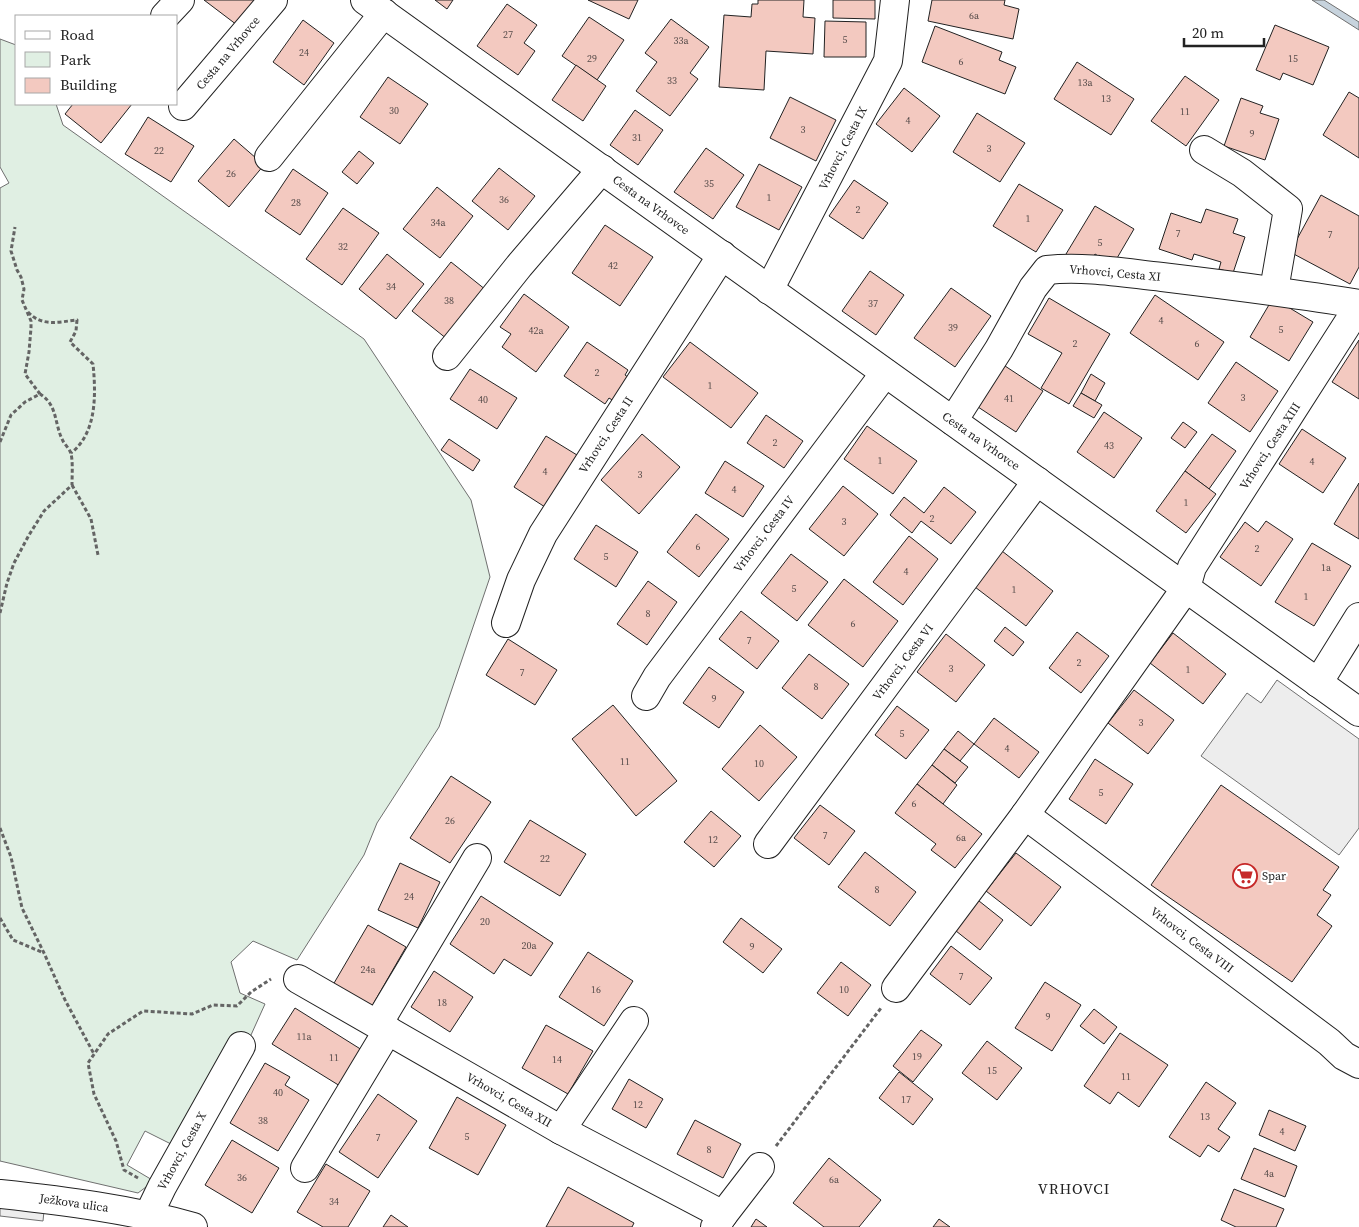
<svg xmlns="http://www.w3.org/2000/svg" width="1359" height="1227" font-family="'Source Serif 4',serif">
<rect width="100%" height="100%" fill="#fff"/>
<polygon fill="#e0efe3" stroke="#6f6f6f" points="0,39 16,45 16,104 56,104 63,125 364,339 471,500 490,577 439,727 377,823 364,855 297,960 253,941 231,962 240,993 265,1004 251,1035 223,1087 177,1147 145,1131 127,1165 154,1181 138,1193 0,1161 0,188 9,183 0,167"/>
<g fill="#ededed" stroke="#6f6f6f">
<polygon points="1277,680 1359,739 1359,828 1339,855 1201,756 1247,693 1261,703"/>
<polygon points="0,1206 44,1211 43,1221 0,1216"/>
</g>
<polygon fill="#c7d3dd" stroke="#6f6f6f" points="1312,0 1324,0 1359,22 1359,30"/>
<g fill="#f3c9c0" stroke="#222">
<polygon points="204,0 256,0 237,25"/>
<polygon points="435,0 453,0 447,9"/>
<polygon points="588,0 638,0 629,19"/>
<polygon points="758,0 804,0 803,17 815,18 813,54 766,51 764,90 719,87 724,15 751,17 752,4 758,4"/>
<polygon points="833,0 875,0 875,19 833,18"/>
<polygon points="932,0 1005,0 1004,5 1019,9 1013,39 928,21"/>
<polygon points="507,4 537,25 524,43 535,51 518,75 477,46"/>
<polygon points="589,17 624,40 597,80 562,56"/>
<polygon points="671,19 709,47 690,73 698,79 670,116 636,91 657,62 645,53"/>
<polygon points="303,20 334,43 304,85 273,62"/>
<polygon points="825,21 866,22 866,57 824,57"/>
<polygon points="1275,25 1329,47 1313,85 1283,73 1280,80 1256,70"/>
<polygon points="935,26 1002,52 999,60 1016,67 1005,94 922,62"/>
<polygon points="1077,62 1134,99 1111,135 1054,99"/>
<polygon points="576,65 606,86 583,121 552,100"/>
<polygon points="1185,76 1219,100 1186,146 1151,121"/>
<polygon points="388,77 428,104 400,144 360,117"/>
<polygon points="904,88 940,116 912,152 876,124"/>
<polygon points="1349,92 1359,98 1359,158 1323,135"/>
<polygon points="790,97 836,120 816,161 770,138"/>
<polygon points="1241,98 1263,106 1260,113 1279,119 1265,160 1224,146"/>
<polygon points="73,104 132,104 101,143 65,114"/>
<polygon points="635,110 663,130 638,165 610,145"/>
<polygon points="977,113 1025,143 1000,182 953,152"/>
<polygon points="148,117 194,146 171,182 125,154"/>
<polygon points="234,139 264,165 229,207 198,181"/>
<polygon points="706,148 744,175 713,219 674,192"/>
<polygon points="359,151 374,163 357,184 342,172"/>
<polygon points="759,164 802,187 779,230 736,207"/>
<polygon points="499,168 535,196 508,230 472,201"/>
<polygon points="293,169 328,193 300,235 265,211"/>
<polygon points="854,180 888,203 863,239 829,216"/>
<polygon points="1019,184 1063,210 1036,252 993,226"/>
<polygon points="437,187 473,216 440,258 403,229"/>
<polygon points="1321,195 1359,216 1359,267 1350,284 1290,252"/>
<polygon points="1095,206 1134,229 1113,265 1095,254 1087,267 1066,254"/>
<polygon points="343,208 379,233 342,285 306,259"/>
<polygon points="1206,209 1238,219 1233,233 1245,237 1233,273 1219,269 1221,262 1194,254 1192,260 1159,249 1171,213 1201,223"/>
<polygon points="605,225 653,257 620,306 572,273"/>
<polygon points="387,254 424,284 396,319 359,289"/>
<polygon points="451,262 486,290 447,339 412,311"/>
<polygon points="870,271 904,295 876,335 842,311"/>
<polygon points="951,288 991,316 955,367 914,338"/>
<polygon points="524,294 569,327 536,372 502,347 511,334 500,327"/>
<polygon points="1155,295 1224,342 1198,380 1130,333"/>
<polygon points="1049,298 1110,334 1069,404 1041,388 1062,353 1028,334"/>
<polygon points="1273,298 1313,322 1289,361 1250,337"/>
<polygon points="1359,340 1359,399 1332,382"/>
<polygon points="587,342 628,370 625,375 635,382 620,405 609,398 605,404 564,376"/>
<polygon points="690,342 758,393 731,428 663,377"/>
<polygon points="1236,362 1278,391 1250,432 1208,403"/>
<polygon points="1002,364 1043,391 1016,432 975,405"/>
<polygon points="470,369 517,398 497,429 450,399"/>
<polygon points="1091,374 1105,383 1095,401 1081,393"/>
<polygon points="1081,393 1102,405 1094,418 1073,406"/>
<polygon points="1104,412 1142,438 1114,478 1077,452"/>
<polygon points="766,415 803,441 784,468 747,443"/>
<polygon points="1183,422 1197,432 1185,448 1171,438"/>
<polygon points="867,426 917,461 893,494 844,459"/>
<polygon points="1302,429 1346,458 1323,493 1279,464"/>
<polygon points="642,434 680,467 639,514 601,480"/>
<polygon points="1212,434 1236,451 1209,489 1185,471"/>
<polygon points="546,436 577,455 545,507 514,487"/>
<polygon points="449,439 480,460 473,471 441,450"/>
<polygon points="725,461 764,486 743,517 705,493"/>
<polygon points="1185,471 1216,494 1186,533 1156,511"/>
<polygon points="1359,483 1359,539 1334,524"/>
<polygon points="843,486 878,514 844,556 809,529"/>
<polygon points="944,487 976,512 951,544 921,521 912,533 890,515 904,497 924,513"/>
<polygon points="696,514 729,539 699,577 667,552"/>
<polygon points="1266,521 1293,539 1261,586 1220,557 1245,522 1258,532"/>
<polygon points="596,525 638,552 616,587 574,559"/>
<polygon points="909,536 938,559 903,605 873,582"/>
<polygon points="1312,543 1351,566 1314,626 1275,602"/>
<polygon points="1002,551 1053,591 1026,626 975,587"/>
<polygon points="791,554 828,582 797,621 761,593"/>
<polygon points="844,579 898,621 863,667 808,625"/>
<polygon points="648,581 677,602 647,645 617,624"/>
<polygon points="741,611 779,641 757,669 719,639"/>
<polygon points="1005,627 1024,642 1013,656 994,641"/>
<polygon points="1077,632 1109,656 1081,693 1049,668"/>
<polygon points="1173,633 1226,674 1203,704 1150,663"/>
<polygon points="946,634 985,665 956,702 917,672"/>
<polygon points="508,639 557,670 535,705 486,675"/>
<polygon points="809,654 849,684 822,719 782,688"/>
<polygon points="709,667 744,692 719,728 683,703"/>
<polygon points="1134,690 1174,720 1148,754 1108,723"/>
<polygon points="613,705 677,781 636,816 572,739"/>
<polygon points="897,706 929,730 906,759 875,735"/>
<polygon points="994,718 1039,752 1019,778 974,744"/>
<polygon points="760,725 797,757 759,801 722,769"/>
<polygon points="958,731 974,744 960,761 944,749"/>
<polygon points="944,749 968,767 955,783 932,765"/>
<polygon points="1095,759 1133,784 1106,824 1069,799"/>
<polygon points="932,765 957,785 943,804 917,784"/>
<polygon points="451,776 491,802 450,863 410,838"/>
<polygon points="917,784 982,834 955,868 931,850 936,844 895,813"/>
<polygon points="1221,785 1339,867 1323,890 1331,895 1317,915 1332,926 1292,982 1151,885"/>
<polygon points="820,805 855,831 829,865 794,838"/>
<polygon points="711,811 741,836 714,867 684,842"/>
<polygon points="530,820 586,854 560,896 504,862"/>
<polygon points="865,852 916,892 890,926 838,887"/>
<polygon points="1016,853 1061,887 1031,926 986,891"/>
<polygon points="400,863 440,882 418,928 378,910"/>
<polygon points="481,896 553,943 531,976 504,959 494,974 450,944"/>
<polygon points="974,897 1003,920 980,950 951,927"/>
<polygon points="741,918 782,949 763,973 723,942"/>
<polygon points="368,925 406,947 368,1013 330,990"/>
<polygon points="951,946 992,978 970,1005 930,974"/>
<polygon points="588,952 633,981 604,1026 559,997"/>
<polygon points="841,962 871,985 848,1016 817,993"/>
<polygon points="434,971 473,997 450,1032 411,1007"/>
<polygon points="1045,982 1081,1005 1052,1051 1015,1028"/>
<polygon points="295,1008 362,1050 340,1086 272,1044"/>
<polygon points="1094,1009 1117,1027 1104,1044 1080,1026"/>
<polygon points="546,1025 593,1051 568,1094 522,1068"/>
<polygon points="921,1030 942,1045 913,1082 893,1066"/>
<polygon points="1120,1033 1168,1065 1139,1107 1118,1092 1110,1104 1084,1086"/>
<polygon points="987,1041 1022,1068 997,1100 962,1073"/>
<polygon points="265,1063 290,1077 285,1085 309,1100 278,1151 230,1123"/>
<polygon points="899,1072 933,1099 913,1125 879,1098"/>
<polygon points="629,1079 663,1099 646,1128 612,1109"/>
<polygon points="1206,1082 1236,1103 1218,1129 1230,1137 1219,1152 1208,1145 1200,1157 1169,1137"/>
<polygon points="378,1094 417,1121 378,1178 339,1152"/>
<polygon points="457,1097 506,1125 478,1175 429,1148"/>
<polygon points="1269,1110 1306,1126 1295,1151 1259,1135"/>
<polygon points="695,1120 741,1144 723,1178 677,1154"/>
<polygon points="232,1140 279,1168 252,1213 205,1185"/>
<polygon points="1254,1148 1297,1166 1285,1197 1241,1179"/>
<polygon points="829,1158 881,1200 859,1227 824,1227 793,1203"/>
<polygon points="326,1164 370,1191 348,1227 323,1227 297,1212"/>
<polygon points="568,1187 634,1223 632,1227 546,1227"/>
<polygon points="1234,1189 1284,1209 1276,1227 1236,1227 1221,1220"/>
<polygon points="391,1215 408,1227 383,1227"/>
<polygon points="756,1219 767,1227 751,1227"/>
<polygon points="939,1219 950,1227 933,1227"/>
</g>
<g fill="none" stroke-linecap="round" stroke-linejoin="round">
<defs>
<g id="minor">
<polyline points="365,0 1359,712"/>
<polyline points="165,16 180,0"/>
<polyline points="183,106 273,0"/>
<polyline points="1204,150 1242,173 1288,209 1274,290"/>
<polyline points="269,157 384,13"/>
<polyline points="769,290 888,61 895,0"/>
<polyline points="447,356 519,266 602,169"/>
<path d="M953,421L999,349L1033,288L1047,270C1085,266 1124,273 1162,277C1228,285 1293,293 1359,304"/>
<polyline points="506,623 521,580 543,534 722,255"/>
<polyline points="1318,683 1359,617"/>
<polyline points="646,696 657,677 885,373"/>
<polyline points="1025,815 1329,1042 1344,1056 1359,1064"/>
<polyline points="768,844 1037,481"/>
<polyline points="298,979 561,1130 723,1215 715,1227"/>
<polyline points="896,988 1025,815 1186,588 1192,567 1359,306"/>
<polyline points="378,1024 477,858"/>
<polyline points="561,1130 634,1021"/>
<polyline points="305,1168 388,1030"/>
<path d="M0,1194C65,1201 130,1209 193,1227"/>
<polyline points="723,1215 760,1167"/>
<polyline points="148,1216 162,1187 241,1046"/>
</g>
</defs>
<use href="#minor" stroke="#222" stroke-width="30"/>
<g stroke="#646464" stroke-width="3" stroke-dasharray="4 2.5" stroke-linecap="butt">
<path d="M28,312C42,327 58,322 77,320L76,331L70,342L93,364C96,394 97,433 71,453"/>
<polyline points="0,442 11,415 25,402 40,394 25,374 29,352 31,328 31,321 22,300 24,289 21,277 17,270 11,251 15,227"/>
<polyline points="72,485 91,519 98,555"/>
<path d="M0,613L7,583L14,563L29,535L44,511L72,485C72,477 73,461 71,454C70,449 65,445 63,441C54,424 58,405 40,394"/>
<polyline points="0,828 11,857 22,908 44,953 65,1000 94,1054"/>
<polyline points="0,918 13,940 44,953"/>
<polyline points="776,1146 881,1008"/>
<polyline points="138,1178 124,1170 116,1141 94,1094 88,1063 108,1034 143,1011 192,1014 213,1005 237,1006 251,992 271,979"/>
</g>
<use href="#minor" stroke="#fff" stroke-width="28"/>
</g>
<defs>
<symbol id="supermarket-ring" viewBox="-11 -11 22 22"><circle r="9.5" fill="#fff" stroke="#c62828" stroke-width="1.5"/><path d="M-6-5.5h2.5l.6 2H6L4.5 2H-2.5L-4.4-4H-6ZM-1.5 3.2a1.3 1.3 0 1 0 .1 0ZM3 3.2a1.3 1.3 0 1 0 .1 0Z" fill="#c62828"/></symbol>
</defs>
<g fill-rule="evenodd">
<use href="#supermarket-ring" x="1231" y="862" width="28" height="28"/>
</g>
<g text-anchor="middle" stroke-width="4" stroke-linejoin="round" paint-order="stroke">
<g font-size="10" fill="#564c4a">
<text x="974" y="19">6a</text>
<text x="508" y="38">27</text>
<text x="845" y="43">5</text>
<text x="681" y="44">33a</text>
<text x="304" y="56">24</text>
<text x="592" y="62">29</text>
<text x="1293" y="62">15</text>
<text x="961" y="65">6</text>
<text x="672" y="84">33</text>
<text x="1085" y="86">13a</text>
<text x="1106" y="102">13</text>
<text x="394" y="114">30</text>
<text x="1185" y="115">11</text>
<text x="908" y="124">4</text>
<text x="803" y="133">3</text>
<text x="1252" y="137">9</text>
<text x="637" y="141">31</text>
<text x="989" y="152">3</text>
<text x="159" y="154">22</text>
<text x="231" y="177">26</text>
<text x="709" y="187">35</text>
<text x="769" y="201">1</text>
<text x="504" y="203">36</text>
<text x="296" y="206">28</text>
<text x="858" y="213">2</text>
<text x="1028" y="222">1</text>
<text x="438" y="226">34a</text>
<text x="1178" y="237">7</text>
<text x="1330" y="238">7</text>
<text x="1100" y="246">5</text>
<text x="343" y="250">32</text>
<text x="613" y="269">42</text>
<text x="391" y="290">34</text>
<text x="449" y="304">38</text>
<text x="873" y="307">37</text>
<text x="1161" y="324">4</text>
<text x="953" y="331">39</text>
<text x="1281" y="333">5</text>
<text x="536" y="334">42a</text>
<text x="1075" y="347">2</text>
<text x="1197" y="347">6</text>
<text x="597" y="376">2</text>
<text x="710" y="389">1</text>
<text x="1243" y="401">3</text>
<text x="1009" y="402">41</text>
<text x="483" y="403">40</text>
<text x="775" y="446">2</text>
<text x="1109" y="449">43</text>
<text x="880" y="464">1</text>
<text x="1312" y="465">4</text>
<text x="545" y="475">4</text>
<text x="640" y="478">3</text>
<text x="734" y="493">4</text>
<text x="1186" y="506">1</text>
<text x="932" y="522">2</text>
<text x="844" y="525">3</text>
<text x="698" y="550">6</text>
<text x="1257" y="552">2</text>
<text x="606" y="560">5</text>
<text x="1326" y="571">1a</text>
<text x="906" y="575">4</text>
<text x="794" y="592">5</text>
<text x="1014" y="593">1</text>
<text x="1306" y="600">1</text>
<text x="648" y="617">8</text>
<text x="853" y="627">6</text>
<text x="749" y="644">7</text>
<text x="1079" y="666">2</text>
<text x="951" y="672">3</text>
<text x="1188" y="673">1</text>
<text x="522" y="676">7</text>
<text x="816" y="690">8</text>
<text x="714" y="702">9</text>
<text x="1141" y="726">3</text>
<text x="902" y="737">5</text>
<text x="1007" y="752">4</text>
<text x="625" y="765">11</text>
<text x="759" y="767">10</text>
<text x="1101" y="796">5</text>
<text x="914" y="807">6</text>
<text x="450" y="824">26</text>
<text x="825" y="839">7</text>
<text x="961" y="841">6a</text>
<text x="713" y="843">12</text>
<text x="545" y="862">22</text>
<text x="877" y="893">8</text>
<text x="409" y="900">24</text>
<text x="485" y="925">20</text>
<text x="529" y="949">20a</text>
<text x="752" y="950">9</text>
<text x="368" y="973">24a</text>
<text x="961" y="980">7</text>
<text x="596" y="993">16</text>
<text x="844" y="993">10</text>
<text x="442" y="1006">18</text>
<text x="1048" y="1020">9</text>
<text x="304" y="1040">11a</text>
<text x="917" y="1060">19</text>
<text x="334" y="1061">11</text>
<text x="557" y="1063">14</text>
<text x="992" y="1074">15</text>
<text x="1126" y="1080">11</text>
<text x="278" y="1096">40</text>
<text x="906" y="1103">17</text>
<text x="638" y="1108">12</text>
<text x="1205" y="1120">13</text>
<text x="263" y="1124">38</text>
<text x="1282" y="1135">4</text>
<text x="467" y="1140">5</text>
<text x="378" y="1141">7</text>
<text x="709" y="1153">8</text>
<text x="1269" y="1177">4a</text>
<text x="242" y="1181">36</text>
<text x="834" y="1183">6a</text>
<text x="334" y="1205">34</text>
</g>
<g font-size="12" fill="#222" stroke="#fff">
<text transform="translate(228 53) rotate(-50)" y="4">Cesta na Vrhovce</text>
<text transform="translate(843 148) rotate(-63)" y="4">Vrhovci, Cesta IX</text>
<text transform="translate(651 205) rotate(36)" y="4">Cesta na Vrhovce</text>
<text transform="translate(1115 273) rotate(5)" y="4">Vrhovci, Cesta XI</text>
<text transform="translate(606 435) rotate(-57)" y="4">Vrhovci, Cesta II</text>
<text transform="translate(981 441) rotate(35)" y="4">Cesta na Vrhovce</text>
<text transform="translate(1270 446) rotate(-57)" y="4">Vrhovci, Cesta XIII</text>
<text transform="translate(764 534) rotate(-53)" y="4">Vrhovci, Cesta IV</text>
<text transform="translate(903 662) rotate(-53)" y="4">Vrhovci, Cesta VI</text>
<text transform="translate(1192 940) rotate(37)" y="4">Vrhovci, Cesta VIII</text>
<text transform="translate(509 1100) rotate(30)" y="4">Vrhovci, Cesta XII</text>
<text transform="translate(182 1151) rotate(-61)" y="4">Vrhovci, Cesta X</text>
<text transform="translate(74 1203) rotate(8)" y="4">Ježkova ulica</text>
</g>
<g font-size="12" fill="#222" stroke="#fff" text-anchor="start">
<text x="1262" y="880">Spar</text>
</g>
<g font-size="15" letter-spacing="1" fill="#222" stroke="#fff">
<text x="1074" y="1194">VRHOVCI</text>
</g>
</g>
<rect x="15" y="15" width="162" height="90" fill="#ffffff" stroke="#a7a7a7"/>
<rect x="25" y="31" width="25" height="8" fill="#ffffff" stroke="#a7a7a7"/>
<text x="60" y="40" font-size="15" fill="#222222">Road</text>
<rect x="25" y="52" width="25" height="15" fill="#e0efe3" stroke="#a7a7a7"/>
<text x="60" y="65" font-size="15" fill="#222222">Park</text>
<rect x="25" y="78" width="25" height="15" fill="#f3c9c0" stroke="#a7a7a7"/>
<text x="60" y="90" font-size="15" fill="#222222">Building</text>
<path d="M1184 38v8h80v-8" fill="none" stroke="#222222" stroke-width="2.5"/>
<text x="1192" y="38" font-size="15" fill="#222222" stroke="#ffffff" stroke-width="4" paint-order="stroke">20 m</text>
</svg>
